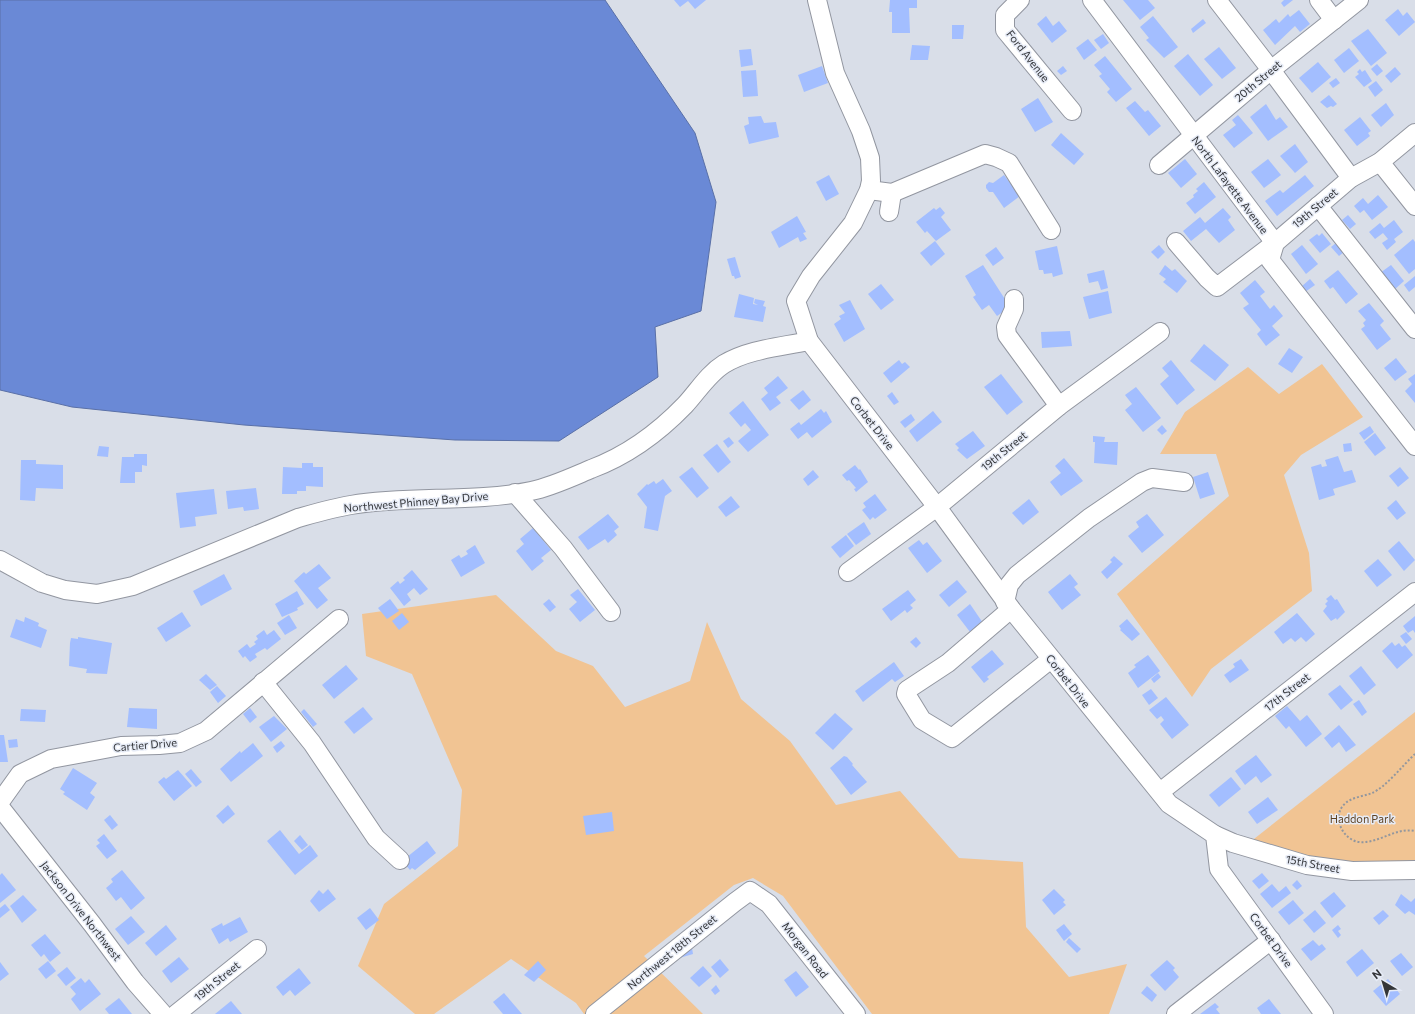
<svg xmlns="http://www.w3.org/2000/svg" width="1415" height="1014" font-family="Commissioner,sans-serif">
<rect width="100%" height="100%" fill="#d9dee8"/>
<g fill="#f1c493">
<polygon points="1322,364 1363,417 1301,455 1284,475 1309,553 1312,591 1211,669 1192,697 1117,594 1229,496 1216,454 1160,454 1185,412 1248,367 1279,394"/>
<polygon points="496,595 556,651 593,666 625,707 690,681 707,622 741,699 790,741 836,805 900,791 959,858 1023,862 1026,927 1069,977 1127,964 1109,1014 872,1014 783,896 753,878 734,885 644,956 703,1014 584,1014 576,1003 511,959 434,1014 415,1014 358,966 384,904 458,846 462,790 412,674 366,656 362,614"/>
<polygon points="1415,712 1415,870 1385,871 1245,846"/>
</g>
<polygon fill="#6a89d6" stroke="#5a70a7" points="0,0 605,0 695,133 716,202 701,311 655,327 658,377 559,441 455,440 244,425 72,407 0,390"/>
<g fill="#a3beff">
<polygon points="674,0 706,0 695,9 688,1 680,7"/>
<polygon points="890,0 917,0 917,8 909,8 910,33 892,33 892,12 889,12"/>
<polygon points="1123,0 1148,0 1155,8 1140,20"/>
<polygon points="1284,0 1293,0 1284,7 1281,3"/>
<polygon points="1398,9 1403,16 1407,12 1415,22 1399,36 1385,20"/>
<polygon points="1299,10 1310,24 1300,32 1295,26 1275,45 1263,30 1276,19 1279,23 1288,14 1290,17"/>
<polygon points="1046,16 1053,26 1059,21 1067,31 1052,43 1037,24"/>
<polygon points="1153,16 1178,47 1164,58 1146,40 1149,38 1140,27"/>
<polygon points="1203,19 1206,23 1193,33 1191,29"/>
<polygon points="952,25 964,25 963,39 952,39"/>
<polygon points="1368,29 1387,53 1371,66 1351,41"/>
<polygon points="1103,34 1109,43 1101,49 1094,40"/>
<polygon points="1088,39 1097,50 1084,60 1076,48"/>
<polygon points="912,45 930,46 928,60 910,60"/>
<polygon points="1219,47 1236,68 1222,79 1204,59"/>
<polygon points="1349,48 1359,61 1344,73 1334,60"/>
<polygon points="751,49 753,65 741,67 739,50"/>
<polygon points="1188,54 1213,85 1200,96 1174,66"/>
<polygon points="1105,56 1132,89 1116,102 1107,92 1110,89 1099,76 1102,74 1094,65"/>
<polygon points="1318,62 1331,77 1312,93 1299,78"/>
<polygon points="1377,64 1383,71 1377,76 1371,69"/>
<polygon points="822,66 828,83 804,92 798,75"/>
<polygon points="1063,66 1067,71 1061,75 1057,71"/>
<polygon points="1395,67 1401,74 1391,83 1385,76"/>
<polygon points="1360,69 1362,72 1365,70 1372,81 1364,87 1355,77 1359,74 1357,72"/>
<polygon points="756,70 758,96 743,97 741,71"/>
<polygon points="1336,78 1340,83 1333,88 1329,83"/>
<polygon points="1376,81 1383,90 1375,97 1368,87"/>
<polygon points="1329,95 1337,104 1333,107 1331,106 1327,108 1320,102"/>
<polygon points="1038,98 1053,122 1035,132 1021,109"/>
<polygon points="1135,101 1145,112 1148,110 1161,126 1149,136 1126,108"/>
<polygon points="1386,103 1394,115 1381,127 1371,115"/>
<polygon points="1266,104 1276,120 1280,117 1288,127 1268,141 1250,117"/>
<polygon points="1238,115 1253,133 1234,148 1223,135 1236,125 1232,120"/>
<polygon points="761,116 764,123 776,122 779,137 749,144 744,126 749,124 748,117"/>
<polygon points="1360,117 1371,131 1368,133 1370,136 1357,146 1344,130"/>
<polygon points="1061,133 1084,154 1074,165 1051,145"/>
<polygon points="1295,144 1308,162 1295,173 1280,156"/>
<polygon points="1185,159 1197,174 1181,188 1168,173"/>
<polygon points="1268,159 1281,175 1264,188 1251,172"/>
<polygon points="829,175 839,194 826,201 816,182"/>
<polygon points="1004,175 1020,196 1004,208 993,192 989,192 986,188 986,185 989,182 993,183"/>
<polygon points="1305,175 1314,186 1277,216 1265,201 1280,190 1283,193"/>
<polygon points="1204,182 1216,197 1195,214 1186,203 1194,197 1193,195 1198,191 1196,189"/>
<polygon points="1378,195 1388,207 1372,220 1364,210 1360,213 1354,206 1363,198 1368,204"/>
<polygon points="940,207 945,213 941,217 951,230 936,241 927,231 925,233 916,222 934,208 936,210"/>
<polygon points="1223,208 1231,217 1228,220 1235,230 1219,243 1206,229 1191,241 1183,231 1200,217 1205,223"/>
<polygon points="1348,215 1356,224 1350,229 1342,220"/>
<polygon points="797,216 806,232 803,233 807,239 800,242 798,237 779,248 771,232"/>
<polygon points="1394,220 1403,232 1394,239 1396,242 1387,250 1382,243 1388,239 1383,233 1375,239 1369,232 1380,223 1384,228"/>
<polygon points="1322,233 1331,244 1320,253 1309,240 1317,234 1319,236"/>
<polygon points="1413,239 1415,242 1415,269 1409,274 1394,255"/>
<polygon points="935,241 945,254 931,266 920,253"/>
<polygon points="1336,243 1344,252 1339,256 1331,247"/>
<polygon points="1159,245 1165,252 1158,259 1151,252"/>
<polygon points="1302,245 1318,264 1306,274 1291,254"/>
<polygon points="1057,246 1063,274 1053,277 1052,273 1044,274 1043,270 1039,270 1035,251"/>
<polygon points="996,247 1004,258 993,266 985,255"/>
<polygon points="735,257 741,277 735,279 734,276 732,276 727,259"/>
<polygon points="983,265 1010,307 997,316 989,305 982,310 973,297 976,295 965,276"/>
<polygon points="1165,265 1172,271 1175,269 1187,281 1177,293 1163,282 1166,279 1159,274"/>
<polygon points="1391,265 1404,281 1394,290 1380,273"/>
<polygon points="1104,270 1108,288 1101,290 1098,281 1089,283 1087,274"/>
<polygon points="1338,270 1358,294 1346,304 1333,287 1330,289 1324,281"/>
<polygon points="1415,276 1415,287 1409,292 1404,285"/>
<polygon points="1310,279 1315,285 1305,292 1301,287"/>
<polygon points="1255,280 1265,292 1260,296 1270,309 1274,305 1283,316 1272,326 1280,335 1266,346 1257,334 1261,330 1243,308 1249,304 1240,293"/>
<polygon points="881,284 894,300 881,310 868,294"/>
<polygon points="1108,291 1112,313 1089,319 1083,297"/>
<polygon points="739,294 754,298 753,304 758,305 754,303 755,299 765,301 763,306 766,307 763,322 734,317"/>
<polygon points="850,300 865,329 844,342 834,324 841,319 839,316 845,313 839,305"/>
<polygon points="1369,303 1384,321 1380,325 1391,339 1377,350 1361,329 1365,326 1363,323 1366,320 1358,311"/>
<polygon points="1070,331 1072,346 1042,348 1041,332"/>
<polygon points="1204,344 1229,365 1215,381 1190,361"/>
<polygon points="1289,348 1303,357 1292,373 1278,364"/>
<polygon points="1396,358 1407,372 1395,381 1384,368"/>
<polygon points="899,360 902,364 905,362 910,367 891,383 883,373"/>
<polygon points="1171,360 1195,390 1177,405 1160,384 1169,376 1162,368"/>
<polygon points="1001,374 1023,402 1007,415 984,387"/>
<polygon points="1415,374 1415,403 1405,391 1412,384 1408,379"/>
<polygon points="778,376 788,388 776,397 781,403 770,411 761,399 768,393 764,388"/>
<polygon points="1136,387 1161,418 1143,432 1125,410 1132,404 1125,395"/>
<polygon points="803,390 811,400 799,410 790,400"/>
<polygon points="892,392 899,402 894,405 887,396"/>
<polygon points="743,401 769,435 748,452 738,441 751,430 745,423 741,427 729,413"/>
<polygon points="821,409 824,413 826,411 832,422 812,438 807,432 798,439 790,429 799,422 801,425"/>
<polygon points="933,411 942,422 917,442 909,431"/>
<polygon points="911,414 915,420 905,428 900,422"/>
<polygon points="1162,425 1167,431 1162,435 1157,430"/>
<polygon points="1370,426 1374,432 1364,440 1359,433"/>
<polygon points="973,431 985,446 967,459 957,450 959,448 955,444"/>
<polygon points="1375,433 1386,448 1375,456 1364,442"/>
<polygon points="1093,436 1105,437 1104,442 1118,442 1117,465 1094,463 1095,442 1093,442"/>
<polygon points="729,437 734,443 728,448 723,441"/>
<polygon points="1351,443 1352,451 1344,452 1343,444"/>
<polygon points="717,444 731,462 718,473 703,455"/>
<polygon points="99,446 109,447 108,457 97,456"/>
<polygon points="134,454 147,454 147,466 142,465 142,472 135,472 135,483 120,483 122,457 134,457"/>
<polygon points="1338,456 1344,472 1352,470 1356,482 1333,489 1335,495 1319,500 1311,467 1321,464 1322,467 1327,466 1325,460"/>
<polygon points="1064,458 1083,481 1061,496 1050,482 1061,473 1055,466"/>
<polygon points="21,460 36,460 36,464 63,465 63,489 36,488 35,501 20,500"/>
<polygon points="302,463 313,463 313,467 323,467 323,487 306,486 306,491 297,491 297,494 282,494 283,467 302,468"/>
<polygon points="855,465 859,470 860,469 868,482 856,492 854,489 856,488 849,480 847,481 842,475"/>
<polygon points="692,467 709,488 697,498 679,477"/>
<polygon points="1400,467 1409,478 1398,487 1389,476"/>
<polygon points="813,470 819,477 808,486 803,479"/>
<polygon points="1208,472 1215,494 1200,499 1193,477"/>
<polygon points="663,479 672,491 665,496 658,531 644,528 647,507 637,494 647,484 648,485 654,481 656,484"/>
<polygon points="256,488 259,509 244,511 243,507 228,509 226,491"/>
<polygon points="214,489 217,514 195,517 196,526 180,528 176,493"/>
<polygon points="875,494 887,510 875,519 873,517 870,520 862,510 866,507 863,503"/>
<polygon points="731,496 740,507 726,517 718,507"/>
<polygon points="1029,499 1039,512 1023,525 1012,513"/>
<polygon points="1396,500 1406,513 1397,520 1387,508"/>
<polygon points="608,514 619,527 614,531 617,535 608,543 605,539 588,550 578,537"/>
<polygon points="1147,514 1164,535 1142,553 1128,536 1139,527 1136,522"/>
<polygon points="864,522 871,534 856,545 847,534"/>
<polygon points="533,528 551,550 541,558 544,561 532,571 516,551 524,544 520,539"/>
<polygon points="846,535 854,546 840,558 831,547"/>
<polygon points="919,540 923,545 927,542 942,561 927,573 908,548"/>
<polygon points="1399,541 1415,560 1404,571 1388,551"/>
<polygon points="475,545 485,563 461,577 451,560 459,555 461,558 468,554 466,551"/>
<polygon points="1114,556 1123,564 1107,579 1101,572 1112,562 1110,560"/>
<polygon points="1378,559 1392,575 1377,587 1364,571"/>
<polygon points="319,564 331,578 318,588 328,600 317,609 294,581 304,572 306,574"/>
<polygon points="412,570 428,589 420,595 414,588 407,594 411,600 404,606 390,588 398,581 400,584 405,580 403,578"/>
<polygon points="224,574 232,589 201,606 193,591"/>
<polygon points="1070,574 1078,584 1074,587 1081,595 1062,610 1048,592"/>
<polygon points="957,580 967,592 949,607 939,595"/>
<polygon points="578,589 595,610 580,622 569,609 577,602 570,595"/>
<polygon points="908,590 916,600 910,605 913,608 907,613 905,610 891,621 882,609"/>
<polygon points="297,591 304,604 297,608 298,610 282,617 275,604"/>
<polygon points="1331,595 1335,600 1337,599 1345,612 1337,620 1336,618 1331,621 1323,611 1327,606 1325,604 1328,601 1326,599"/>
<polygon points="390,599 399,611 387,619 378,608"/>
<polygon points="549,599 556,607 550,612 543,604"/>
<polygon points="970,604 983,623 970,632 957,615"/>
<polygon points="182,612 191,626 166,642 157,628"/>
<polygon points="402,613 409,622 399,630 392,621"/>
<polygon points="1297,613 1315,634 1306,642 1301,637 1295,642 1291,638 1283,644 1274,632"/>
<polygon points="289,615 297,628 285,635 277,623"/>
<polygon points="1415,616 1415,633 1413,630 1408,633 1403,626"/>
<polygon points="25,617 39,623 38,626 47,630 41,648 10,637 16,619 24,622"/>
<polygon points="1127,619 1140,634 1132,641 1120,630 1121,629 1119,626"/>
<polygon points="264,630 267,635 274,630 281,639 267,650 265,648 255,654 257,657 250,662 245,656 243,658 238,651 247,644 250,648 256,644 254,642 258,639 256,636"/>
<polygon points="1406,632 1412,639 1406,644 1400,636"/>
<polygon points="78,637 112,643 107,674 86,673 87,669 69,666 70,643 71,638 78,639"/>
<polygon points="916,637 921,643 916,648 910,642"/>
<polygon points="1392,642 1395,646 1399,643 1402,647 1405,645 1413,655 1397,669 1382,651"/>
<polygon points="992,650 1004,664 987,677 989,679 984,683 971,667"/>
<polygon points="1148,655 1160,671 1138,688 1128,673 1136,667 1134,665"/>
<polygon points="1241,659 1249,670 1230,683 1224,675 1235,667 1233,664"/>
<polygon points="894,662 904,676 895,682 892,679 863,702 855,691"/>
<polygon points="346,665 358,679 334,699 322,685"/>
<polygon points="1361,666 1376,685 1364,695 1349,676"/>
<polygon points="1158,673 1161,677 1154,683 1151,679"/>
<polygon points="206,674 217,685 210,690 199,680"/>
<polygon points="1340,685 1353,700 1341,710 1328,694"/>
<polygon points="217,686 226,696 218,703 210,692"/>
<polygon points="1151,689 1158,698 1149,705 1142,695"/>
<polygon points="1166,697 1189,725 1172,739 1160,724 1164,720 1161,716 1157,719 1149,710"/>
<polygon points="1359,700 1367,712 1362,716 1353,704"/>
<polygon points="1287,706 1300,721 1307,715 1322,734 1306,747 1289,726 1286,729 1275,716"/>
<polygon points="363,707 373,719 354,734 344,722"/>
<polygon points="129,708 157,709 157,729 127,727"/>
<polygon points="250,708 257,717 250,723 243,714"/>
<polygon points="21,709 46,710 45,722 20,721"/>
<polygon points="304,709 317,724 313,727 301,712"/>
<polygon points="835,713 853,729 833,750 815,733"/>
<polygon points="274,716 287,729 271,742 259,727"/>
<polygon points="1339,725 1356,745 1346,752 1339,742 1332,748 1324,738"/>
<polygon points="0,735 4,735 8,762 0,762"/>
<polygon points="17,739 18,747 9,748 8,740"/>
<polygon points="281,741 285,746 277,753 273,747"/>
<polygon points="253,743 263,756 231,782 220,769 240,751 241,753"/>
<polygon points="1256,755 1272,775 1261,783 1256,776 1245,785 1235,771"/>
<polygon points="844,756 847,757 853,764 852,765 867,782 851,795 830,768"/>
<polygon points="73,768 97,783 90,793 95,797 87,810 63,794 65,792 60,789"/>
<polygon points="191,769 202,782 196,787 185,774"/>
<polygon points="178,770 192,786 174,801 158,782 164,777 166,779"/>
<polygon points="1231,777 1241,789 1219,807 1209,795"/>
<polygon points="1268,797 1278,810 1257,824 1248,812"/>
<polygon points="228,805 235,814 223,824 216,816"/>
<polygon points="612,812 614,831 586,835 583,816"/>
<polygon points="110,815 118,825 112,830 104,820"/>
<polygon points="280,830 299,854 310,845 318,856 295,875 267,841"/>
<polygon points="104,834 117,851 107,859 96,846 100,843 97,840"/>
<polygon points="300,835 308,845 302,850 294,841"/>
<polygon points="427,841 436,853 415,870 412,868 410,870 402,861"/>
<polygon points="122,870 145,898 131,910 121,897 116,901 106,888 113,882 111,879"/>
<polygon points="2,873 16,890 0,903 0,875"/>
<polygon points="1262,873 1269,881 1259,889 1252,881"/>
<polygon points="1297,880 1302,886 1297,890 1292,885"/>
<polygon points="1272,884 1279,892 1286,886 1291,893 1272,908 1260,894"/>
<polygon points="328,889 336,899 319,912 310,901 319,890 323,894"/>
<polygon points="1054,889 1065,900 1063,902 1066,905 1054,915 1042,900"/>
<polygon points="1334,892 1346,906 1332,918 1320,903"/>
<polygon points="1401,894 1411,902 1415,898 1415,915 1409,911 1405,914 1395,905"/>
<polygon points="23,895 37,910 22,923 10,906"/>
<polygon points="1293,900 1304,913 1289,925 1278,912"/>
<polygon points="5,904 10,910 0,918 0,908"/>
<polygon points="370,908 379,920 366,930 357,918"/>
<polygon points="1315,910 1326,923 1314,933 1303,920"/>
<polygon points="1383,910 1389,916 1379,925 1373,918"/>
<polygon points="131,916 145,932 128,945 115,929"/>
<polygon points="240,917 248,932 230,942 228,938 219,944 211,929 222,923 223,926"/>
<polygon points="1064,924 1072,934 1064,941 1056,930"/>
<polygon points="166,925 177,939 156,956 145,943"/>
<polygon points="1338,925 1341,929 1338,931 1341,935 1338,938 1332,930"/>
<polygon points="45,934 61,953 50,962 44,954 41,957 31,945"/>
<polygon points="1069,938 1081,949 1077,953 1066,942"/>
<polygon points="1313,940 1319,946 1322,944 1326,949 1311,961 1301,949"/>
<polygon points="692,948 693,954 676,959 675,953"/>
<polygon points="1362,949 1374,963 1357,977 1346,962"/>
<polygon points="1401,953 1413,967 1402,976 1390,961"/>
<polygon points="179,957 189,969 171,983 162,971"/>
<polygon points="720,959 729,970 720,978 711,967"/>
<polygon points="1167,960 1175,968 1173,970 1179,977 1165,991 1150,975"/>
<polygon points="48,961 56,971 46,979 38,969"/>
<polygon points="538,961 546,970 534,982 524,975"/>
<polygon points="0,962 9,974 0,981"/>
<polygon points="703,966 712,976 699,987 690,978"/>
<polygon points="67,967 76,978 66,986 57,975"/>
<polygon points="299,968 311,983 295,996 290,990 283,996 276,987"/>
<polygon points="796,971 809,987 796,997 784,980"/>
<polygon points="81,978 85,983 89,979 101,994 80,1011 71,999 76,994 70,987"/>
<polygon points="1388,979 1400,994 1386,1006 1373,991"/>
<polygon points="716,985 720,991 715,995 711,990"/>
<polygon points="1147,986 1157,995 1152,1002 1141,993"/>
<polygon points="504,993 522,1014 503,1014 493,1002"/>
<polygon points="119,998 132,1014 109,1014 105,1009"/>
<polygon points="1269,999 1281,1014 1261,1014 1257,1008"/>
<polygon points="231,1001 242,1014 215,1014"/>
<polygon points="1215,1003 1219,1007 1216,1009 1220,1014 1200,1014"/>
</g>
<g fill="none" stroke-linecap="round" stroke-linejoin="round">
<defs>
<g id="minor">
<polyline points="817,0 835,73 861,131 870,158 871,181 869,190 853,223 811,276 796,301 809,341 937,507 1012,610 1169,804 1215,835 1219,869 1324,1014"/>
<polyline points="1020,0 1005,15 1005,30 1072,111"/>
<polyline points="1092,0 1275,243 1270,260 1415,446"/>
<polyline points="1217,0 1271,70 1351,178"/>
<polyline points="1319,0 1334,20"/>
<polyline points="1380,162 1415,206"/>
<polyline points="1159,165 1271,70 1359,0"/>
<polyline points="869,190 892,193 985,154 996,157 1009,163 1051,230"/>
<polyline points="1318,206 1415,329"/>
<polyline points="889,212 892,193"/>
<polyline points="1176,242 1207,278 1217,287 1275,243 1351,178 1380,162 1415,133"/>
<polyline points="1014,299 1014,309 1006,327 1007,335 1059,406"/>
<polyline points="515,493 563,548 611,612"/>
<path d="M0,560L42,583L65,590L97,594L133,586L298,518C316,513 333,508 351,505C411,495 472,503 531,491C551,487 572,477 591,469C626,456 659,432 685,405C698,391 708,374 724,364C749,349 781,347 809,341"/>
<polyline points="848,572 937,507 1059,406 1160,332"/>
<polyline points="1005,602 1009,585 1017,575 1089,518 1142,482 1152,478 1184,482"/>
<polyline points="1011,609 948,663 907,690 906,694 922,720 952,738 1051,659"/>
<polyline points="263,682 312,743 376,838 400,860"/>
<polyline points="1160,792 1415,592"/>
<polyline points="0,802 20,774 51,759 121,746 159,745 180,743 206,731 339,619"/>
<polyline points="0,807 92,924 135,982 163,1014"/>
<polyline points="1215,835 1233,843 1307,865 1352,871 1415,870"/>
<polyline points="176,1014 257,949"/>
<polyline points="595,1014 735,902 750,891 769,904 856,1014"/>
<polyline points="1176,1014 1271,940"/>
</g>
</defs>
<use href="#minor" stroke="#9296a0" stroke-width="20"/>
<path stroke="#93979e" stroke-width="2" stroke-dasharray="2 2" stroke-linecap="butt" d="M1415,754C1403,765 1386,787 1372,793C1362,797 1349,797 1342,807C1333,820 1344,840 1359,842C1379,844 1395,827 1415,831"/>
<use href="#minor" stroke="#fff" stroke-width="18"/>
</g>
<g text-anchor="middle" stroke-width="3" stroke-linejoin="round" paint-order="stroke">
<g font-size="11" fill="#333539" stroke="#e6ebf6">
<text transform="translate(1028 56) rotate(52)" y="4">Ford Avenue</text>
<text transform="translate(1258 81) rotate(-40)" y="4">20th Street</text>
<text transform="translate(1230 185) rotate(53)" y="4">North Lafayette Avenue</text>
<text transform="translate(1315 208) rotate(-40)" y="4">19th Street</text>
<text transform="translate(872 423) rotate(52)" y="4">Corbet Drive</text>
<text transform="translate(1004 451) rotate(-39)" y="4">19th Street</text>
<text transform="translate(416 502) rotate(-5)" y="4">Northwest Phinney Bay Drive</text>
<text transform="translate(1068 681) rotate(52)" y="4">Corbet Drive</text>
<text transform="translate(1287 692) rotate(-38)" y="4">17th Street</text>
<text transform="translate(145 745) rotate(-5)" y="4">Cartier Drive</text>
<text transform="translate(1313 864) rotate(11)" y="4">15th Street</text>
<text transform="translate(81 911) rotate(52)" y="4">Jackson Drive Northwest</text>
<text transform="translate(1271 940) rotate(54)" y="4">Corbet Drive</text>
<text transform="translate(805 950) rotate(52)" y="4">Morgan Road</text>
<text transform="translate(672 952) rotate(-39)" y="4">Northwest 18th Street</text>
<text transform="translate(217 981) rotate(-39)" y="4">19th Street</text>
</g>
<g font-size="11" fill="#5e4323" stroke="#e6ebf6">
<text x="1362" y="823">Haddon Park</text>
</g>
</g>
<g transform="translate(1383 982) rotate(322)" stroke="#e6ebf6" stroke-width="3" paint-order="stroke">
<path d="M0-3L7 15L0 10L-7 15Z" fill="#333539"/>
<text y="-6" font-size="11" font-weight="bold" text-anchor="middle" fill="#333539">N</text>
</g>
</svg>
